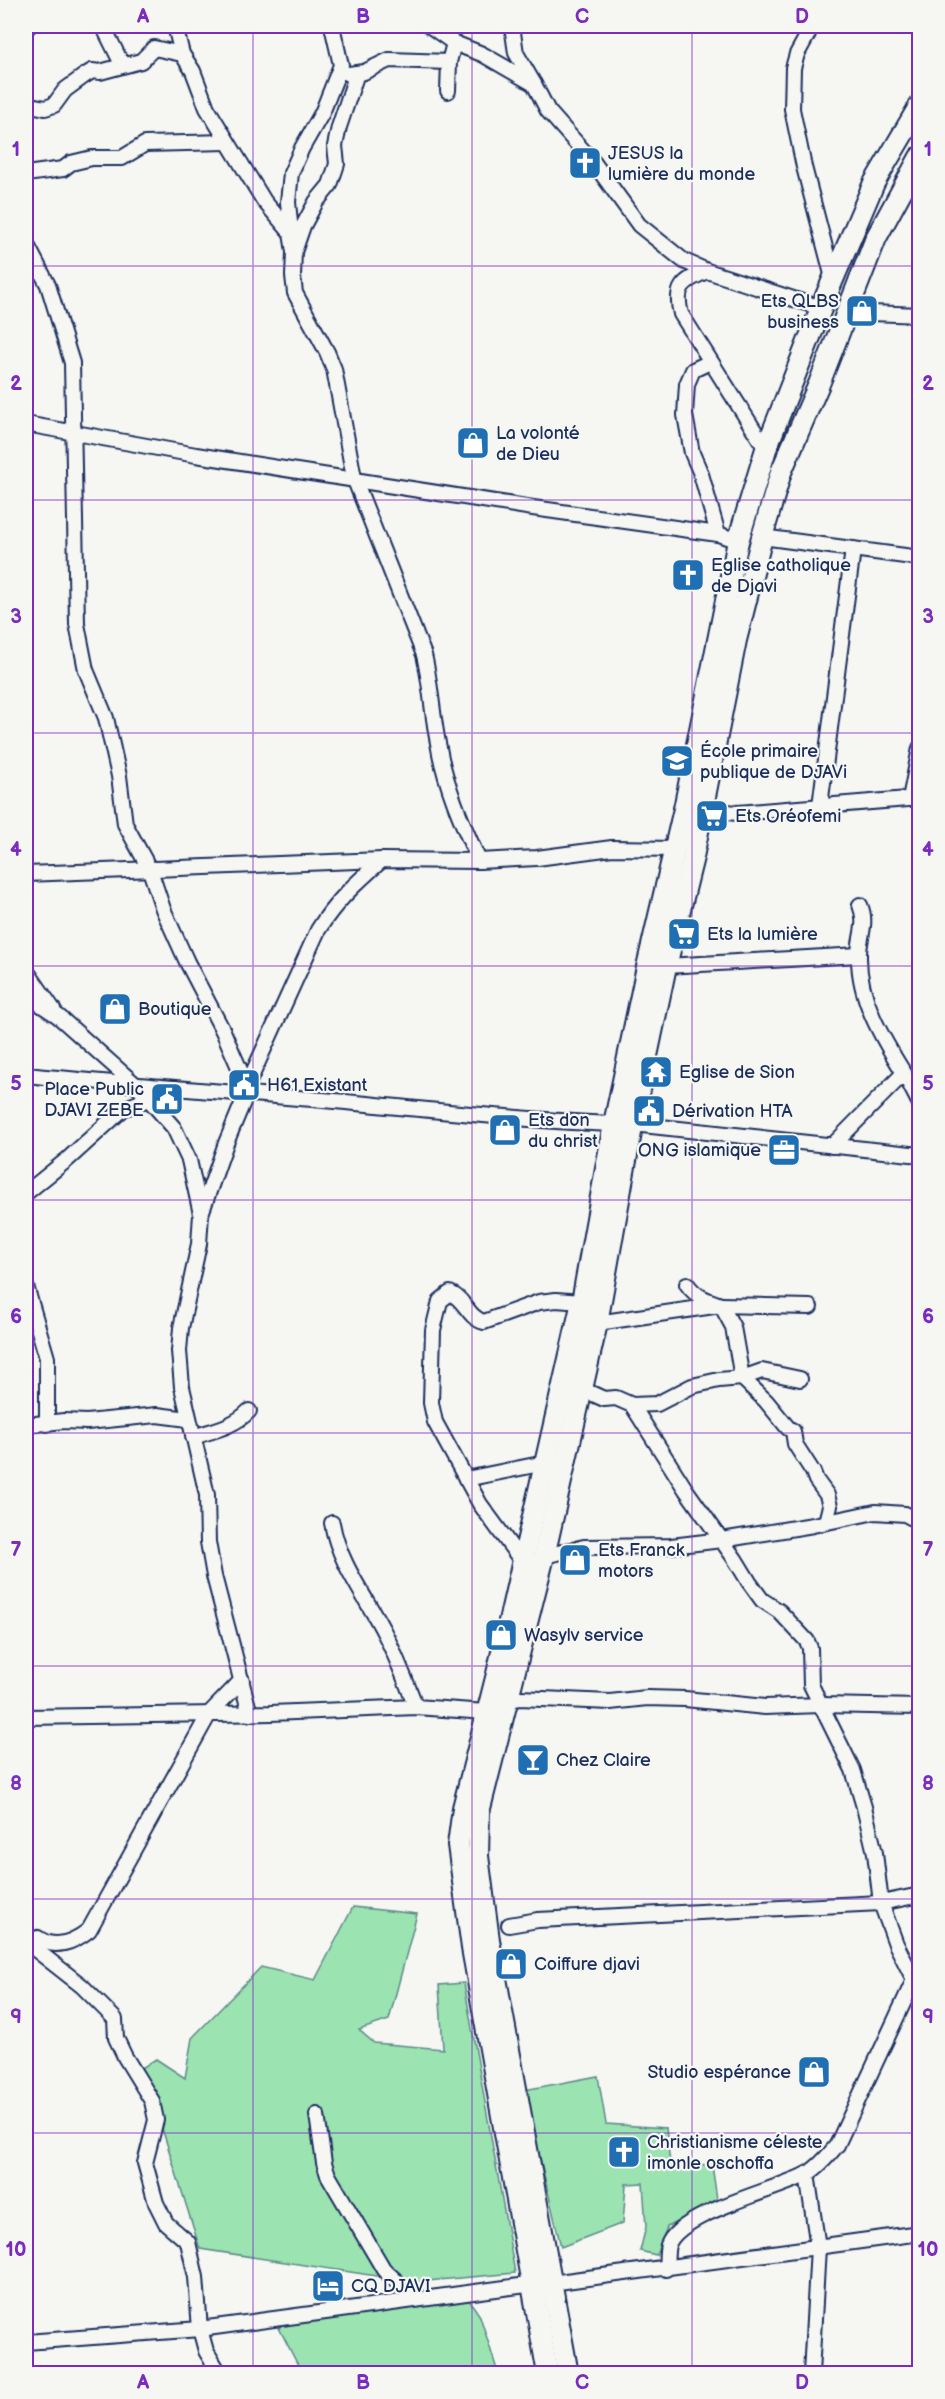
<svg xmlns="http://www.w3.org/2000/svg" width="945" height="2399" font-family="'Balsamiq Sans',sans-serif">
<rect width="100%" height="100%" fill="#f6f6f2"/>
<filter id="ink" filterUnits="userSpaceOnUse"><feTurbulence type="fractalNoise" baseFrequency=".0167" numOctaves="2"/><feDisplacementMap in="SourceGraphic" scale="12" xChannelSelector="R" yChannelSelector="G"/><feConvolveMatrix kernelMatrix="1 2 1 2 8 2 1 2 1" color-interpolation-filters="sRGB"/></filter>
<g filter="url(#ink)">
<g fill="#9be3b1" stroke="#5b8988" stroke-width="1.5">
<polygon points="353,1907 417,1914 389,2020 359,2030 374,2043 443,2049 439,1985 464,1983 515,2273 416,2282 200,2249 155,2106 140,2069 156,2059 185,2078 192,2038 261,1967 315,1980"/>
<polygon points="598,2076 606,2124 666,2128 670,2163 712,2165 717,2199 667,2227 656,2255 640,2251 646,2227 643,2183 626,2184 623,2223 561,2247 524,2090"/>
<polygon points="463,2291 480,2316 498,2373 302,2373 272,2314"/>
</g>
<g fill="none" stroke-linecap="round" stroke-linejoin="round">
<defs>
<g id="street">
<polyline points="103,26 122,64"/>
<path d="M175,26L182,54L193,71L207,108L264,201L291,233L294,252L293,276L295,293L327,352L334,369L354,478L424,655C431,684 432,714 438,743C445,785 462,823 479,861"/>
<polyline points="430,26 454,43 482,54 534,84 548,111 594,163 639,225 684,261 707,271 821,308"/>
<polyline points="512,26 516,53 534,84"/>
<polyline points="26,28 29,26"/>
<polyline points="808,34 797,54 793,68 792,109 804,167 833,278"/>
<polyline points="349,74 364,72 389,60 449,62 454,43"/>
<polyline points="448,91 449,62"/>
<polyline points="26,104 45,108 54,105 65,90 84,76 92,71 100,72 141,61 154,48 182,54"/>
<polyline points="26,174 63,169 71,163 92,158 122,158 145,144 227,142"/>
<polyline points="291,233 288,202 291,173 302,148 322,113 341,65 332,26"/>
<polyline points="26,243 48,285 72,363 77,624 86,670 106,718 119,776 125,824 150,870 163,909 187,962 223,1031 247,1086"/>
<polyline points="294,252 303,226 316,202 330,185 337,164 335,146 339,127 357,73"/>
<path d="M707,271C683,281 674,287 681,314L766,449"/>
<polyline points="847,312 920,315"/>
<polyline points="710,362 693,370 687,384 685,415 692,453 701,474 718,534"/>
<polyline points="26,424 196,455 533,508 718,534 738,541"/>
<polyline points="762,537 920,558"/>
<polyline points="910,799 920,748"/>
<polyline points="820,806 853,549"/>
<polyline points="702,810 738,813 920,798"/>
<polyline points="26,874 382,860 479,861 537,858 612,848 676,849"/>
<path d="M860,905C868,924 859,936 859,955C858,998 882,1038 904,1073"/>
<polyline points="666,966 859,955"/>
<polyline points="26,970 53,1009"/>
<polyline points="26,995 58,1016 138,1087 174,1128 189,1160 201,1214"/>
<path d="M26,1075C136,1086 246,1093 356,1103C443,1111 528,1121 614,1124"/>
<polyline points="633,1124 920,1155"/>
<polyline points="832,1146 904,1073 920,1104"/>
<polyline points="26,1193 68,1159 123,1109 148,1099"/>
<path d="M687,1284C696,1297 706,1300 721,1305L733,1327L742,1378L766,1401L788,1428L793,1431L795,1444L813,1472L816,1480L827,1495L830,1506L826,1522"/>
<polyline points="26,1286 47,1358 47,1424"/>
<polyline points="597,1323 721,1305 810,1307"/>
<polyline points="582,1389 604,1399 616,1398 632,1405 686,1490 735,1559 749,1582 762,1600 779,1611 807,1641 810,1648 811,1685 853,1770 864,1807 875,1853 881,1903 896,1944 920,1992"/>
<polyline points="632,1405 657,1404 692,1386 719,1380 742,1378 762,1371 800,1379"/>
<polyline points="26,1425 64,1421 87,1422 157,1415 188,1419"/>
<path d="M193,1437C214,1430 233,1427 249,1411"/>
<polyline points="466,1479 545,1463"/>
<path d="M332,1523C339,1564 367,1598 385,1634C397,1658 406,1682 416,1707"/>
<polyline points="544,1556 584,1547 671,1546 722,1540 813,1525 875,1512 905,1514 920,1522"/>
<path d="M523,1563L480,1504L435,1422L431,1403L433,1330L440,1301L450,1293C465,1299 468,1318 484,1322L539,1302L556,1300L582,1302"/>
<polyline points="506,1701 520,1698 610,1702 647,1698 685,1699 765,1707 821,1705 920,1707"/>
<path d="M250,1714L214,1576L208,1542L207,1495L182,1387L179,1351L181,1328L199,1244L201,1214L226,1143L246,1095L247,1086L318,930C335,902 357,882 382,860"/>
<polyline points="26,1717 271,1713 416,1707 486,1712"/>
<polyline points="509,1925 538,1920 881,1903 920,1895"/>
<polyline points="26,1942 82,1986 115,2019 116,2038 125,2057 152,2101 156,2120 145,2163 156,2203 166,2223 188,2242 196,2277 200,2329 206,2351 220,2374"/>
<path d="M26,1945L38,1938C55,1950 74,1942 89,1930L209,1714L242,1680"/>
<polyline points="317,2115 324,2163 328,2175 384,2270 416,2299"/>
<polyline points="807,2174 818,2247 811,2374"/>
<path d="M666,2269C667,2261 666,2252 668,2245C680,2212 778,2190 807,2174C819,2167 829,2155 837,2145L913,1982"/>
<polyline points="551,2283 920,2233"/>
<polyline points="26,2342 200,2329 534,2284"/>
</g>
<g id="primary">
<polyline points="548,2374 472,1948 458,1845 463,1808 497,1674 582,1302 614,1124 647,967 684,809 738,541 766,449 826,296 874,183 920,105"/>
<polyline points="568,2374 489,1940 478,1856 479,1812 544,1556 597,1323 632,1127 666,966 693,857 736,640 762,537 781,472 819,384 876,238 920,157"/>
</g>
</defs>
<use href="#street" stroke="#1b2f5e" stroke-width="18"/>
<use href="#primary" stroke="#1b2f5e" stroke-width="24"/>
<use href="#street" stroke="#f6f6f2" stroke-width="14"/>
<use href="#primary" stroke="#f6f6f2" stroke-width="20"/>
</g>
</g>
<path fill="none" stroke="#7b2cbf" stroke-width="1.5" stroke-opacity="0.55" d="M253,26V2374M472,26V2374M692,26V2374M26,266H920M26,500H920M26,733H920M26,966H920M26,1200H920M26,1433H920M26,1666H920M26,1899H920M26,2133H920"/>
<defs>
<symbol id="church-square" viewBox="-11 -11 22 22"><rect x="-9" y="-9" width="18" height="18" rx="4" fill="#1f6fb2" stroke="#f6f6f2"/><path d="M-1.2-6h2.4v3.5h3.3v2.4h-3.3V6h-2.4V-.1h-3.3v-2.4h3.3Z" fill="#fff"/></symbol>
<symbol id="shop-square" viewBox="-11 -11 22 22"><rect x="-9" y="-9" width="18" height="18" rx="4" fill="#1f6fb2" stroke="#f6f6f2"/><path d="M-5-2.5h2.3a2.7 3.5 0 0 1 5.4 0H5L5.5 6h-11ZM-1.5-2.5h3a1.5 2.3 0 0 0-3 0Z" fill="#fff"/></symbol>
<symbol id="school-square" viewBox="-11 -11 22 22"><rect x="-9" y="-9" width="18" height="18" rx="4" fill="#1f6fb2" stroke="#f6f6f2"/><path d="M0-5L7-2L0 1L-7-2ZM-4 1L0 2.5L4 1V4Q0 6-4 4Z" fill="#fff"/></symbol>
<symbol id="supermarket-square" viewBox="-11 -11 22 22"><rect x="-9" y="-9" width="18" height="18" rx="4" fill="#1f6fb2" stroke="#f6f6f2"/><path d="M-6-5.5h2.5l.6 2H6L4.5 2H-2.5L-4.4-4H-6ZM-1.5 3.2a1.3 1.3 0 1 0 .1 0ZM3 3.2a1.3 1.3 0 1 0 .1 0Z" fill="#fff"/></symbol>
<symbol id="temple-square" viewBox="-11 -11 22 22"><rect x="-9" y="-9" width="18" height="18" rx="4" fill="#1f6fb2" stroke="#f6f6f2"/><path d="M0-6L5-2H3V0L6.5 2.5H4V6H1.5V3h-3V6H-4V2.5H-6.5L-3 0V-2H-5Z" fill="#fff"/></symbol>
<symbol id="civic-square" viewBox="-11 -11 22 22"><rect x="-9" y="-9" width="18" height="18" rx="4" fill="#1f6fb2" stroke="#f6f6f2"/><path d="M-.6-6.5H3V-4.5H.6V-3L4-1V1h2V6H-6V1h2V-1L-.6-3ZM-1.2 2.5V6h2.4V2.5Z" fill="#fff"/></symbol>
<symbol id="office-square" viewBox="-11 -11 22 22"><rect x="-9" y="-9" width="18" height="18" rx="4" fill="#1f6fb2" stroke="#f6f6f2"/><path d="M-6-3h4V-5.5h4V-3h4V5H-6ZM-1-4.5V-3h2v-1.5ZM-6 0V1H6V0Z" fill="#fff"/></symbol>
<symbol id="bar-square" viewBox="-11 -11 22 22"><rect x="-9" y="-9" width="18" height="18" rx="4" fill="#1f6fb2" stroke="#f6f6f2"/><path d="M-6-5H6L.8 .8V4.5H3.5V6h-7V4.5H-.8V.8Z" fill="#fff"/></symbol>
<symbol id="hotel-square" viewBox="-11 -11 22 22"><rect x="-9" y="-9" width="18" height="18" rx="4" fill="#1f6fb2" stroke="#f6f6f2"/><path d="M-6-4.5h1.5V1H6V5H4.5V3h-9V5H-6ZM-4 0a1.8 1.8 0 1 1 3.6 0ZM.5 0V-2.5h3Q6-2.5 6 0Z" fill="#fff"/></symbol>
</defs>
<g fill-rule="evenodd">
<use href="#church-square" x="566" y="144" width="38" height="38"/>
<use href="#shop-square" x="843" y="292" width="38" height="38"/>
<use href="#shop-square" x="454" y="424" width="38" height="38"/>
<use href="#church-square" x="669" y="556" width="38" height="38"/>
<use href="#school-square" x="658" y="742" width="38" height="38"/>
<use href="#supermarket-square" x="693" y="797" width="38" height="38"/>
<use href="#supermarket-square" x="665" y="915" width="38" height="38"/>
<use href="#shop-square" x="96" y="990" width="38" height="38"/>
<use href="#temple-square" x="637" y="1053" width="38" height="38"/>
<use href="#civic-square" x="225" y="1066" width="38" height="38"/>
<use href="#civic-square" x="148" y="1080" width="38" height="38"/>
<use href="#civic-square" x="630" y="1092" width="38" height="38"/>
<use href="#shop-square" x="486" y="1111" width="38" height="38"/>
<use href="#office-square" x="765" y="1131" width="38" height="38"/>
<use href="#shop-square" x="556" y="1541" width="38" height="38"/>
<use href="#shop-square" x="482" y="1616" width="38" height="38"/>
<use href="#bar-square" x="514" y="1741" width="38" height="38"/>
<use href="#shop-square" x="492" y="1945" width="38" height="38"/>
<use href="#shop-square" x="795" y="2053" width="38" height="38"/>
<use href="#church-square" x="605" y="2133" width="38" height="38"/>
<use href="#hotel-square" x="309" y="2267" width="38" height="38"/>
</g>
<g text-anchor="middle" stroke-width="4.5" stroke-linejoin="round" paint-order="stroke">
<g font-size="18" fill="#1b2f5e" stroke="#f6f6f2" text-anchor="start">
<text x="608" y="159">JESUS la<tspan x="608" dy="21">lumière du monde</tspan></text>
<text x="839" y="307" text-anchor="end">Ets QLBS<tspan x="839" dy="21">business</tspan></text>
<text x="496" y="439">La volonté<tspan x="496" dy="21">de Dieu</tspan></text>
<text x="711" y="571">Eglise catholique<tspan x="711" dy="21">de Djavi</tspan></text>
<text x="700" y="757">École primaire<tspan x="700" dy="21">publique de DJAVi</tspan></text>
<text x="735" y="822">Ets Oréofemi</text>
<text x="707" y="940">Ets la lumière</text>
<text x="138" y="1015">Boutique</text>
<text x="679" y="1078">Eglise de Sion</text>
<text x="267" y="1091">H61 Existant</text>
<text x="144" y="1095" text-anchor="end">Place Public<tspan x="144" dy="21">DJAVI ZEBE</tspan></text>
<text x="672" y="1117">Dérivation HTA</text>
<text x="528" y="1126">Ets don<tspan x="528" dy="21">du christ</tspan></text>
<text x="761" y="1156" text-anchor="end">ONG islamique</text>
<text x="598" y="1556">Ets Franck<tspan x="598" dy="21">motors</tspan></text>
<text x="524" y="1641">Wasylv service</text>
<text x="556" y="1766">Chez Claire</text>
<text x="534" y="1970">Coiffure djavi</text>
<text x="791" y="2078" text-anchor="end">Studio espérance</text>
<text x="647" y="2148">Christianisme céleste<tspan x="647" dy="21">imonle oschoffa</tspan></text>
<text x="351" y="2292">CQ DJAVI</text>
</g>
</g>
<rect width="945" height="2399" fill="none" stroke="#f6f6f2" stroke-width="66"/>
<rect x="33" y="33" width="879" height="2333" fill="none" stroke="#7b2cbf" stroke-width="2"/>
<g font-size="20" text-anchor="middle" font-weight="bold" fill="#7b2cbf">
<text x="143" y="23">A</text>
<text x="363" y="23">B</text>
<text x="582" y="23">C</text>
<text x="802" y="23">D</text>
<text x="16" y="156">1</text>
<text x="928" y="156">1</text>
<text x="16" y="390">2</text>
<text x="928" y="390">2</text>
<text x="16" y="623">3</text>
<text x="928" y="623">3</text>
<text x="16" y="856">4</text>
<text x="928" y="856">4</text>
<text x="16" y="1090">5</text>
<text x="928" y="1090">5</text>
<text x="16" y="1323">6</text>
<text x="928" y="1323">6</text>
<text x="16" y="1556">7</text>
<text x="928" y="1556">7</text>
<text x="16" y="1790">8</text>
<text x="928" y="1790">8</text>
<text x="16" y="2023">9</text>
<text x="928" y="2023">9</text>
<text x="16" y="2256">10</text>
<text x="928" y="2256">10</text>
<text x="143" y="2389">A</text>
<text x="363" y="2389">B</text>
<text x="582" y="2389">C</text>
<text x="802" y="2389">D</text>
</g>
</svg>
